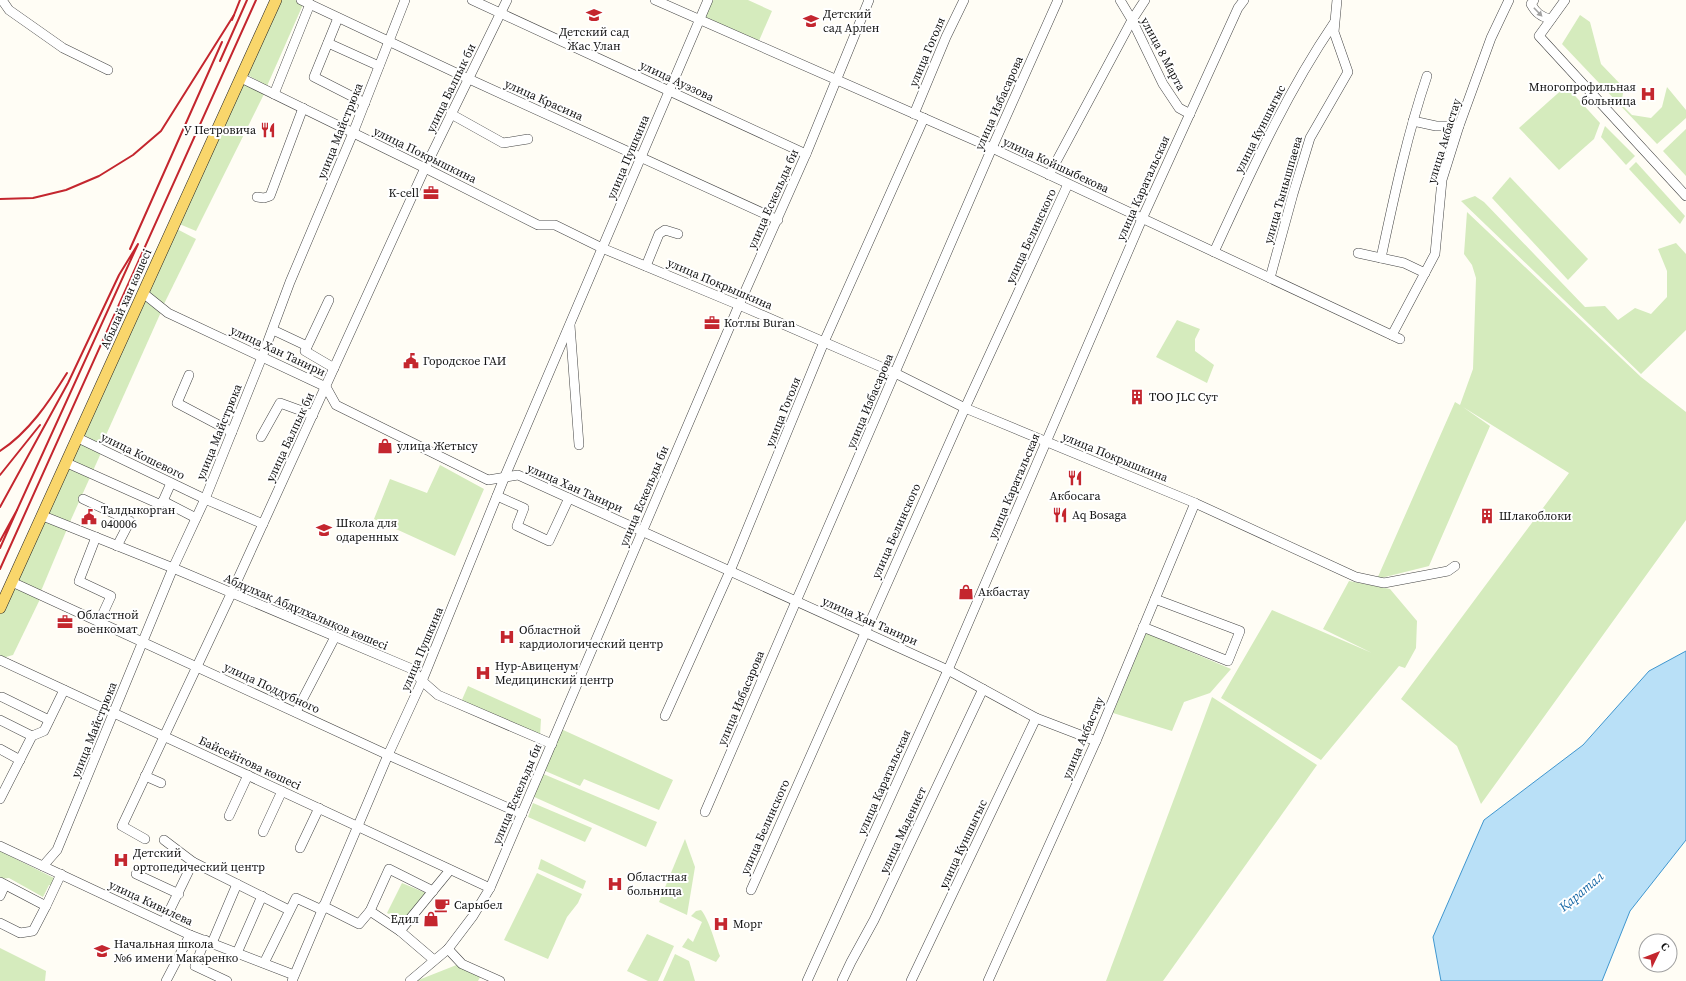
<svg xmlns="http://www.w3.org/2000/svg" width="1686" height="981" font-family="'Source Serif 4',serif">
<rect width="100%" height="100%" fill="#fffdf5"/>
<g fill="#d5ebbd">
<polygon points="281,0 305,0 267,86 246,74"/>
<polygon points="712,0 748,0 772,11 758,43 703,20"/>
<polygon points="1580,15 1590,22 1601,64 1624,88 1621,104 1632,115 1651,118 1662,107 1667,87 1686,110 1686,118 1657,144 1562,44"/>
<polygon points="241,81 265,92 196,231 177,223"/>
<polygon points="1566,86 1600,123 1594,139 1559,170 1519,128"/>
<polygon points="1605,126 1635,156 1626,165 1601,137"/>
<polygon points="1686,129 1686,176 1663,151"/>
<polygon points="1636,162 1685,216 1680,224 1629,169"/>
<polygon points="1510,177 1588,259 1568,280 1492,198"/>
<polygon points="1475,196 1484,202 1585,307 1605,306 1618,320 1635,308 1651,314 1667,297 1667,271 1658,249 1676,243 1686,254 1686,330 1641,374 1461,201"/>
<polygon points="1467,212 1641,377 1686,412 1686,520 1481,804 1457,746 1401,699 1569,473 1463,407 1490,426 1429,566 1377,579 1455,402 1460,405 1473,369 1476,278 1472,265 1464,254"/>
<polygon points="175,228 196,239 163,306 146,292"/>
<polygon points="144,299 161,312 102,444 83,436"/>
<polygon points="1177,320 1200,329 1195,339 1195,351 1214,365 1207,383 1156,357"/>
<polygon points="80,441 101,453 69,524 47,514"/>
<polygon points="440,465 484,489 455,556 374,519 390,479 427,493"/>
<polygon points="44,519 67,529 41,591 15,581"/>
<polygon points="1349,581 1390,589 1417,621 1416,648 1405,668 1399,666 1321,760 1221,698 1272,610 1372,653 1323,629"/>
<polygon points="13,585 42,595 13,655 2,658 0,657 0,614"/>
<polygon points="1146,633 1231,669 1210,693 1184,702 1172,731 1113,713"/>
<polygon points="468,686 541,719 540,736 461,702"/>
<polygon points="1212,697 1317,765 1163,981 1106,981"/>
<polygon points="561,729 673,780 659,810 584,779 580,786 543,770"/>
<polygon points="541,773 657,822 646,847 532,796"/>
<polygon points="533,803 592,828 585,842 528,817"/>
<polygon points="685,839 695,867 687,915 659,902"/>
<polygon points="0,851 56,879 53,886 49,885 43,897 9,878 0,879"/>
<polygon points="541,859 586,881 583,889 538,869"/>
<polygon points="537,873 582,894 578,903 567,917 548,959 504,940"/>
<polygon points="402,883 426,893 404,921 387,913"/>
<path d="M701,910C709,919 715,943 720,956L716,962L682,947L688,938L693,942L702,922L691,916L696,911Z"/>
<polygon points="647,934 674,946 658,981 648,981 627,971"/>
<polygon points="0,948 46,971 45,981 0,981"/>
<polygon points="675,954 689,961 695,981 663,981"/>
<polygon points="459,964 481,975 478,981 416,981"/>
</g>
<polygon fill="#b9e0f7" stroke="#3f96cf" points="1686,651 1686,840 1630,911 1602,981 1441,981 1433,937 1484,820 1583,745 1649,671"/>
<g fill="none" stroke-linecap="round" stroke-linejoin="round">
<defs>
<g id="minor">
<polyline points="2,0 9,10 63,48 108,70"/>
<polyline points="301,0 469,79 778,220"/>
<polyline points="472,0 806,154"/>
<polyline points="655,0 992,148 1400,339"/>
<polyline points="1120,0 1132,20 1163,84 1179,108 1190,114"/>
<path d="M1534,0L1531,4C1536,13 1541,17 1551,19"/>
<polyline points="1565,0 1539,36 1686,196"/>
<polyline points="338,18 314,77 365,103"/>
<polyline points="328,43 379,66"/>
<polyline points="241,78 425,168 538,225 555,225 602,248 739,305 895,373 965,408 1195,503 1356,577 1384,583 1448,571 1455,566"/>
<polyline points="274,94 310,4"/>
<polyline points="451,114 503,143 528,139"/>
<polyline points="914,114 946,37 964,0"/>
<polyline points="1413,121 1436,126 1459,126"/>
<polyline points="1049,175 1132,20 1145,0"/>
<polyline points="257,197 264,198 270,196 303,108"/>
<path d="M1214,252C1250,174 1285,95 1334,23"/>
<polyline points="1358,253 1404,263 1425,273"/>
<path d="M1381,258C1394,197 1407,135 1427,76"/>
<polyline points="646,266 659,234 665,230 678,234"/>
<polyline points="1270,278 1293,194 1310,138 1348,72 1334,32 1337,0"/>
<polyline points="143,293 168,313 326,387 336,405 488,480 518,475 948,670 1036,718 1096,741"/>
<polyline points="329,300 305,351 334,368"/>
<polyline points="570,325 579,445"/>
<polyline points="273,330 307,346"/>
<polyline points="1392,335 1435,254 1442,180 1459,126 1491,38 1509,0"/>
<polyline points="189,375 177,403 232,432"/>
<polyline points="261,437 280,403 313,415"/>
<polyline points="78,438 205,499 263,524"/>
<polyline points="67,463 159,504 163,501 196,518"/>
<polyline points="497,496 524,508 517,526 549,541 569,498"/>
<polyline points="83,499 130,521 117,546"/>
<polyline points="163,501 171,483"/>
<polyline points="43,516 173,568 412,669 422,681 438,695 552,744"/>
<polyline points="96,537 79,581 111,596 99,622"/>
<polyline points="12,582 388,755 522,814"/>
<polyline points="1143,627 1228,661 1240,631 1155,599"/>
<polyline points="0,660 490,888"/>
<polyline points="2,697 49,720"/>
<polyline points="296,712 335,637"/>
<polyline points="665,716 730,571 824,342 924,118"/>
<polyline points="0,720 32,736"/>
<polyline points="0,749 20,760"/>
<polyline points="145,776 161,783"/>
<polyline points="0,799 32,736 44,731 64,690"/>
<polyline points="705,812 992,148 1058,0"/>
<polyline points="229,816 248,775"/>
<polyline points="263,832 282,791"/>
<polyline points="145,839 122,826 231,594 425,168 507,0"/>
<polyline points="164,840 193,862 289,910"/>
<polyline points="0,846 190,935 294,975"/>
<polyline points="300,848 319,808"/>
<polyline points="43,866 57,850 173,568 205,499 262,357 290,282 353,133 405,0"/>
<polyline points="136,874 179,894"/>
<polyline points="0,882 46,906 33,931 20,933 0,923"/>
<polyline points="751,890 965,408 1068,184"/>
<polyline points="0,896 5,885"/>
<polyline points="46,906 61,874"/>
<polyline points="323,906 359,924 370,911"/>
<polyline points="164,922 193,862"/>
<polyline points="400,931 370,911 389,869 433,891"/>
<polyline points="205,940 195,966 227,981"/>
<polyline points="212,943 237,884"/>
<polyline points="448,949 462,964 500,981"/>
<polyline points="237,953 262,896"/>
<polyline points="434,960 400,931 450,870"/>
<polyline points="264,963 296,898 322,910"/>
<polyline points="166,981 190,935"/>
<polyline points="292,981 388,755 422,681 505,476 708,0"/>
<polyline points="410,981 448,949 473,916 490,888 739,305 806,154 869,0"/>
<polyline points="807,981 948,670 1142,219 1238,8 1244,0"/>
<polyline points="842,981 851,962 874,920 983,689"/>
<polyline points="911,981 1036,718"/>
<polyline points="988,981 1096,741 1195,503"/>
</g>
<polyline id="major" points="0,608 276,0"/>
</defs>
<use href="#minor" stroke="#444" stroke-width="10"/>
<use href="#major" stroke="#222" stroke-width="12"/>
<use href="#minor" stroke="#fff" stroke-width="9"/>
<use href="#major" stroke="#f9d66b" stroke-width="11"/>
<g stroke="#c4262e" stroke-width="2">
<polyline points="232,20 240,0"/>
<polyline points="220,61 247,0"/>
<polyline points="0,199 33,198 66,190 99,176 133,155 161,131 234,15"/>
<polyline points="130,249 222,42"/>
<path d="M0,451C29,432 49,402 67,373"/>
<polyline points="0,475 40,425"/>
<polyline points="0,507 68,383 119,275 138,244 17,510"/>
<polyline points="0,541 17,510 0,548"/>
<polyline points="0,569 256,0"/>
</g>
</g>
<defs><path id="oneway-solid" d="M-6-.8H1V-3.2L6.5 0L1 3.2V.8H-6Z"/></defs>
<use fill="#a0a0a0" href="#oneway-solid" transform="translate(1538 12) rotate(46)"/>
<defs>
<symbol id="school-bare" viewBox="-9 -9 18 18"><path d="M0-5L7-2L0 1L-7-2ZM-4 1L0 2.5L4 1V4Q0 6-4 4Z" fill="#c4262e" stroke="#fff" stroke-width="2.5" paint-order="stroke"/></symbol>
<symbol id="hospital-bare" viewBox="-9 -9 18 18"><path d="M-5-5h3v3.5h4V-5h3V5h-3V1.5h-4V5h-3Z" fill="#c4262e" stroke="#fff" stroke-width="2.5" paint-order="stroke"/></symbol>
<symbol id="restaurant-bare" viewBox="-9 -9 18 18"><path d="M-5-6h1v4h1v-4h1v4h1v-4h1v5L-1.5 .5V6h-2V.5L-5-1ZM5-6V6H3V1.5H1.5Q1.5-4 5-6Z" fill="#c4262e" stroke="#fff" stroke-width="2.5" paint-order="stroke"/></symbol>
<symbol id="office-bare" viewBox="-9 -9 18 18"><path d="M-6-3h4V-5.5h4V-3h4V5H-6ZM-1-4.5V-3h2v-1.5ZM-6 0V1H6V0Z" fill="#c4262e" stroke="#fff" stroke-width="2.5" paint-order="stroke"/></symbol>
<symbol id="civic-bare" viewBox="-9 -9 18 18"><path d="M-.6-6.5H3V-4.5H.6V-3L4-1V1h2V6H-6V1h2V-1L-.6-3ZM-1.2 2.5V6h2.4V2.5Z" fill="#c4262e" stroke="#fff" stroke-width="2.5" paint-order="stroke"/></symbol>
<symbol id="building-bare" viewBox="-9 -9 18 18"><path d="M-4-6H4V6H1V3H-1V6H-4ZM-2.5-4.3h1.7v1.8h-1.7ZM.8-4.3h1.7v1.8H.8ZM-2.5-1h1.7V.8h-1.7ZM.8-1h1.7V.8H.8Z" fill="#c4262e" stroke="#fff" stroke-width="2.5" paint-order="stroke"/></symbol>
<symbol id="shop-bare" viewBox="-9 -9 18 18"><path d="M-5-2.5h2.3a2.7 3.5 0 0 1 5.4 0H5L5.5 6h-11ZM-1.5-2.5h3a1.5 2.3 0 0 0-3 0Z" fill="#c4262e" stroke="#fff" stroke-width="2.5" paint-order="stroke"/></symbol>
<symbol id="cafe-bare" viewBox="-9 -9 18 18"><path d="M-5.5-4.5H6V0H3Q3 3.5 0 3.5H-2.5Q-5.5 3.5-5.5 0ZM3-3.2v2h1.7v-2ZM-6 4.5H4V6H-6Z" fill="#c4262e" stroke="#fff" stroke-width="2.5" paint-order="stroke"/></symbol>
</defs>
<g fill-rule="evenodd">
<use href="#school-bare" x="583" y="4" width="22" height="22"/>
<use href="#school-bare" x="800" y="10" width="22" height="22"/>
<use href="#hospital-bare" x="1637" y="83" width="22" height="22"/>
<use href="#restaurant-bare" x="257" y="119" width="22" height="22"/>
<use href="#office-bare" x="420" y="182" width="22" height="22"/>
<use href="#office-bare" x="701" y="312" width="22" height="22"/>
<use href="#civic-bare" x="400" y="350" width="22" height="22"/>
<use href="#building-bare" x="1126" y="386" width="22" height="22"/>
<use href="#shop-bare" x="374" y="435" width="22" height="22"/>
<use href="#restaurant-bare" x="1064" y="467" width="22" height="22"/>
<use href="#restaurant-bare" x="1049" y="504" width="22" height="22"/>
<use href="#building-bare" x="1476" y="505" width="22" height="22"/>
<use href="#civic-bare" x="78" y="506" width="22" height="22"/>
<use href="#school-bare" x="313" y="519" width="22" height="22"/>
<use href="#shop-bare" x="955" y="581" width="22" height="22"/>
<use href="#office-bare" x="54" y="611" width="22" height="22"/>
<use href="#hospital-bare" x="496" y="626" width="22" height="22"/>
<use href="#hospital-bare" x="472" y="662" width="22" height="22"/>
<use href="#hospital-bare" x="110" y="849" width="22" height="22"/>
<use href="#hospital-bare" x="604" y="873" width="22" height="22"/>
<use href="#cafe-bare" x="431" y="894" width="22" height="22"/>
<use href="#shop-bare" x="420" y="908" width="22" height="22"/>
<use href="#hospital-bare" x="710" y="913" width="22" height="22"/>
<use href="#school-bare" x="91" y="940" width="22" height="22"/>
</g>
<g text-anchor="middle" stroke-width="4" stroke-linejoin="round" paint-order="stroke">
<g font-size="12" fill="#111" stroke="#fff" text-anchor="start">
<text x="823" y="18">Детский<tspan x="823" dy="14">сад Арлен</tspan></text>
<text x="594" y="36" text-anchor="middle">Детский сад<tspan x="594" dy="14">Жас Улан</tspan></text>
<text x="1636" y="91" text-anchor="end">Многопрофильная<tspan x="1636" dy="14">больница</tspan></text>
<text x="256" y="134" text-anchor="end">У Петровича</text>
<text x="419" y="197" text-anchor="end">K-cell</text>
<text x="724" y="327">Котлы Buran</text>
<text x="423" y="365">Городское ГАИ</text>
<text x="1149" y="401">ТОО JLC Сут</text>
<text x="397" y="450">улица Жетысу</text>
<text x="1075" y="500" text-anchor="middle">Акбосага</text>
<text x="101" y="514">Талдыкорган<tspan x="101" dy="14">040006</tspan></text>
<text x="1072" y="519">Aq Bosaga</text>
<text x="1499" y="520">Шлакоблоки</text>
<text x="336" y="527">Школа для<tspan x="336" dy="14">одаренных</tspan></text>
<text x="978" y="596">Акбастау</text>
<text x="77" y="619">Областной<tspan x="77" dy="14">военкомат</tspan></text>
<text x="519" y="634">Областной<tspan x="519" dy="14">кардиологический центр</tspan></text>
<text x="495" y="670">Нур-Авиценум<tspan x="495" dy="14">Медицинский центр</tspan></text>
<text x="133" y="857">Детский<tspan x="133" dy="14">ортопедический центр</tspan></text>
<text x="627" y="881">Областная<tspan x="627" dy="14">больница</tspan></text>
<text x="454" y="909">Сарыбел</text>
<text x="419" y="923" text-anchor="end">Едил</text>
<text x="733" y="928">Морг</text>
<text x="114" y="948">Начальная школа<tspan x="114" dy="14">№6 имени Макаренко</tspan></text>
</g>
<g font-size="12" fill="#111" stroke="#fff">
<text transform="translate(927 52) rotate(-67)" y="4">улица Гоголя</text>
<text transform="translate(1163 54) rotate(62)" y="4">улица 8 Марта</text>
<text transform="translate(677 81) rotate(25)" y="4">улица Ауэзова</text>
<text transform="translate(451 88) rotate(-64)" y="4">улица Балпык би</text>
<text transform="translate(544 100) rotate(24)" y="4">улица Красина</text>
<text transform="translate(999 103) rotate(-66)" y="4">улица Избасарова</text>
<text transform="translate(1260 129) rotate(-63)" y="4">улица Куншыгыс</text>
<text transform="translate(340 131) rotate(-68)" y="4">улица Майстрюка</text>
<text transform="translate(1444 141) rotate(-73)" y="4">улица Акбастау</text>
<text transform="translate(425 155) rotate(26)" y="4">улица Покрышкина</text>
<text transform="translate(628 157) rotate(-67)" y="4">улица Пушкина</text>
<text transform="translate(1056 165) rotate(25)" y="4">улица Койшыбекова</text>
<text transform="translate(1143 188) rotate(-66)" y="4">улица Каратальская</text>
<text transform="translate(1283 190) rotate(-74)" y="4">улица Тынышпаева</text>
<text transform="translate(773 199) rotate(-66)" y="4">улица Ескельды би</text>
<text transform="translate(1031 236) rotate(-65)" y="4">улица Белинского</text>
<text transform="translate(720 284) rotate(23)" y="4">улица Покрышкина</text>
<text transform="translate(126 299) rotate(-66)" y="4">Абылай хан көшесі</text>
<text transform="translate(278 351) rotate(25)" y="4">улица Хан Танири</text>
<text transform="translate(870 401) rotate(-67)" y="4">улица Избасарова</text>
<text transform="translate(783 412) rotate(-68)" y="4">улица Гоголя</text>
<text transform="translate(219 432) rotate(-68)" y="4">улица Майстрюка</text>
<text transform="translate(290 437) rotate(-65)" y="4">улица Балпык би</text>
<text transform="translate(143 456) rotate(26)" y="4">улица Кошевого</text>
<text transform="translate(1115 457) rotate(22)" y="4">улица Покрышкина</text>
<text transform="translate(1014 486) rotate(-67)" y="4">улица Каратальская</text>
<text transform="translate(575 488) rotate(24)" y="4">улица Хан Танири</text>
<text transform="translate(644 496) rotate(-67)" y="4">улица Ескельды би</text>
<text transform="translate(896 531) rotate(-66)" y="4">улица Белинского</text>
<text transform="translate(306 612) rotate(23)" y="4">Абдұлхақ Абдұлхалықов көшесі</text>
<text transform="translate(870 621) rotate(24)" y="4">улица Хан Танири</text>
<text transform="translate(422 649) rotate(-67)" y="4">улица Пушкина</text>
<text transform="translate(272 688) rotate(25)" y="4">улица Поддубного</text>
<text transform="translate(741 698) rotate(-67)" y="4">улица Избасарова</text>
<text transform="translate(94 730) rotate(-68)" y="4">улица Майстрюка</text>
<text transform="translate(1083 738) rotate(-67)" y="4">улица Акбастау</text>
<text transform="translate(250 763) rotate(25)" y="4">Байсейітова көшесі</text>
<text transform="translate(884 782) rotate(-66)" y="4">улица Каратальская</text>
<text transform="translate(517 794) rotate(-67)" y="4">улица Ескельды би</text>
<text transform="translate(765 827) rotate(-66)" y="4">улица Белинского</text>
<text transform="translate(903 830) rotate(-65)" y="4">улица Мадениет</text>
<text transform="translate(963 844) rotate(-65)" y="4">улица Куншыгыс</text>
<text transform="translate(151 903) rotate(25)" y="4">улица Кивилева</text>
</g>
<g font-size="13" font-style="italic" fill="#1768a6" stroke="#fff">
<text transform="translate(1581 891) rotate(-40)" y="5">Қаратал</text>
</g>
</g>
<g transform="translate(1658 953) rotate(47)"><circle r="19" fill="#ffffff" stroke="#a0a0a0"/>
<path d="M0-3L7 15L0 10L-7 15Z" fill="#c4262e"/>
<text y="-6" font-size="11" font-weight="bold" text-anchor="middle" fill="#111111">С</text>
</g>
</svg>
